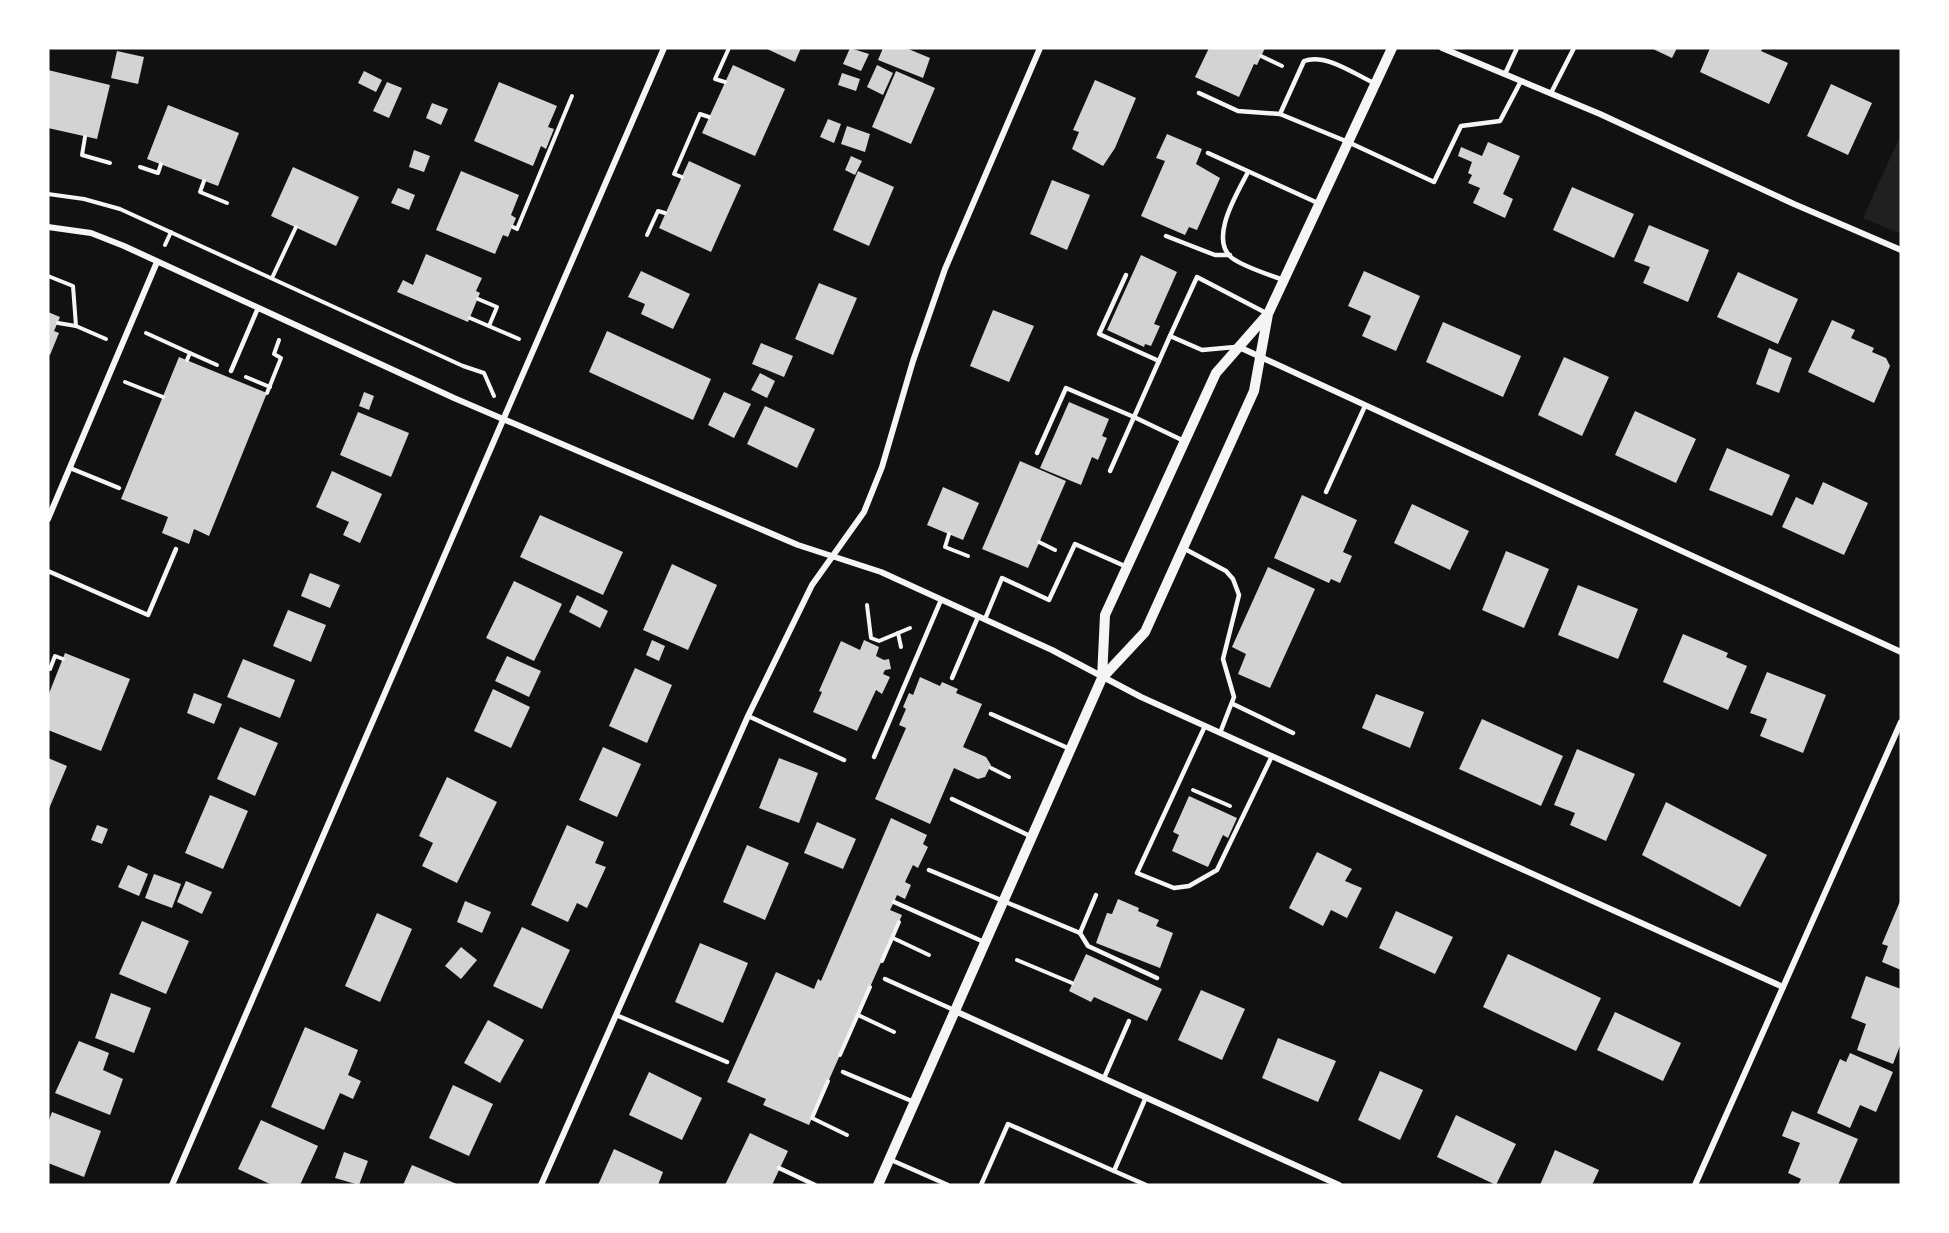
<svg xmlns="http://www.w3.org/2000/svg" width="1949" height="1233" font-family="Arial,sans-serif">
<rect width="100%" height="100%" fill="#111"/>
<polygon fill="#202020" points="1901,134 1901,234 1863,218"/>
<g fill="#d3d3d3">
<polygon points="765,48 801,48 795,62"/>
<polygon points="850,48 869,54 861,71 843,64"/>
<polygon points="883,48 906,48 930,58 923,78 878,60"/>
<polygon points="1209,48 1265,48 1257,65 1254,64 1239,97 1195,77"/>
<polygon points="1651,48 1677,48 1672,58"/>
<polygon points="1710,48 1763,48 1761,51 1788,63 1769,104 1700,72"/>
<polygon points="117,51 144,57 138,84 111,78"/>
<polygon points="733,65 785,89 755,156 702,133"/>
<polygon points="877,65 893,73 883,95 867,87"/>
<polygon points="48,70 110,85 97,139 48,128"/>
<polygon points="364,71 382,80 376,92 358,83"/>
<polygon points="896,71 935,88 911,144 872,127"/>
<polygon points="842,73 860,79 856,91 838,85"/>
<polygon points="1095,80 1136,98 1115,148 1103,166 1072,149 1079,132 1073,130"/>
<polygon points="387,82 402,88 389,118 373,111"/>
<polygon points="499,82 557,106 548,127 554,129 546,149 541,146 533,166 474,141"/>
<polygon points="1831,84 1872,103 1848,155 1807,136"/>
<polygon points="432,103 448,109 441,125 426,118"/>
<polygon points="168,105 239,133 218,186 147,159"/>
<polygon points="828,119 841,124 834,143 820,137"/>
<polygon points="847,126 870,134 865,152 841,144"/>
<polygon points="1167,134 1202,149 1196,164 1220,178 1197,230 1189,227 1185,235 1141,216 1165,161 1156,158"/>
<polygon points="1488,142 1520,156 1503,194 1513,199 1505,218 1473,203 1480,188 1468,183 1472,175 1468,173 1472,162 1458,156 1461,147 1482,156"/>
<polygon points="414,150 430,156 424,172 409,167"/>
<polygon points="851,156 862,161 855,175 845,170"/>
<polygon points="689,161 741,185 711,252 659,228"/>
<polygon points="293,167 359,197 336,246 271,216"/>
<polygon points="461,171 519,195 511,215 516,218 508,237 503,235 495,254 436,230"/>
<polygon points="858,171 894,187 869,246 833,230"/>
<polygon points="1052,180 1090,195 1067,250 1030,234"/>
<polygon points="1572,187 1634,214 1614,258 1553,230"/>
<polygon points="398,188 415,195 409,210 391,203"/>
<polygon points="1649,225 1709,250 1688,302 1643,283 1650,267 1634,261"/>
<polygon points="426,254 482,278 476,291 480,293 468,322 397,292 403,280 413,285"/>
<polygon points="1141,255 1177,272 1154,324 1160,326 1156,335 1151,346 1145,344 1144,347 1107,330"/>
<polygon points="641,271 690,294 673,329 641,314 645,304 628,297"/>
<polygon points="1364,271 1420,296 1396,351 1362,336 1371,316 1348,306"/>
<polygon points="1738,272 1798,299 1778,344 1717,317"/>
<polygon points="819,283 857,298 833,355 795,339"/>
<polygon points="993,310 1034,326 1009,382 970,366"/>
<polygon points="48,312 60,317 54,331 59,333 50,355 48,354"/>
<polygon points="1832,320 1855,330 1851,338 1874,348 1872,352 1886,358 1890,366 1874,403 1808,372"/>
<polygon points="1443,322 1521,356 1503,397 1426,362"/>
<polygon points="607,331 711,379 693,420 589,372"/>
<polygon points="761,343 793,356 784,377 752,364"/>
<polygon points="1769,348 1792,358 1779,393 1756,384"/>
<polygon points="179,357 267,393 209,536 194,529 189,544 162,533 168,517 121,499"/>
<polygon points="1564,357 1609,377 1582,436 1538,415"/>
<polygon points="760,373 775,381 767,398 751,390"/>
<polygon points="364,392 374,396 369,410 359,406"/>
<polygon points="724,392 751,404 734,438 708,425"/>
<polygon points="1069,402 1109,419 1102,436 1107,438 1098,460 1092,457 1081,485 1040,468"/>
<polygon points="765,406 815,429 797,468 747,444"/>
<polygon points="1635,411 1696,439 1676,483 1615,455"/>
<polygon points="358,412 409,433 391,477 340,455"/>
<polygon points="1727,448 1790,475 1772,516 1709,490"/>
<polygon points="1020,461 1066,481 1028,568 982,549"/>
<polygon points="332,471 382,494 360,543 343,535 349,522 316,507"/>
<polygon points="1823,482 1868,503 1844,555 1782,527 1796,497 1813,505"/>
<polygon points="943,487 979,503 963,540 927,525"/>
<polygon points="1302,495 1357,520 1343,552 1352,556 1340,583 1331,579 1329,583 1274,558"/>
<polygon points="1412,504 1469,531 1450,570 1394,543"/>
<polygon points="540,515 623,552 603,595 520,557"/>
<polygon points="1506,551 1549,569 1524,628 1482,610"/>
<polygon points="672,564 717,585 688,650 643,630"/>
<polygon points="1268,567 1315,589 1270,688 1238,674 1246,654 1232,647"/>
<polygon points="310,573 340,585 330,608 301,596"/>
<polygon points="514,581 562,604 534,661 486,638"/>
<polygon points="1578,585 1638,609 1618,659 1558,635"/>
<polygon points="577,595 608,611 600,628 569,612"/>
<polygon points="288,610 326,625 311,662 273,646"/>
<polygon points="1683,634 1728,653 1726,657 1747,666 1728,710 1663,682"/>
<polygon points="652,640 665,646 659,661 646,655"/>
<polygon points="864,640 879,647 876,656 884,660 889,659 891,669 885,670 883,674 890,677 882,694 876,690 857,731 813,712 822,692 819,691 841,641 860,650"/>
<polygon points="65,653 130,679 101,751 48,730 48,696"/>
<polygon points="507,656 541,671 529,697 495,681"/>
<polygon points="243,659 295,680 280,718 227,697"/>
<polygon points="635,668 672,685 647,743 609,726"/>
<polygon points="1767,672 1826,695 1803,753 1760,736 1767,719 1750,713"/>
<polygon points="920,677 940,686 942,682 958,689 956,693 982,704 963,747 986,757 991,765 985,777 978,779 954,768 930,824 875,799 906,728 899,725 906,709 903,707 909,693 913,695"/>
<polygon points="493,689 530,707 511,748 474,731"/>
<polygon points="194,693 222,704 214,724 187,713"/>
<polygon points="1376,694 1424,712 1410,748 1362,728"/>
<polygon points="1482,719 1563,756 1541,806 1459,769"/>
<polygon points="240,727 278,743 255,796 217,779"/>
<polygon points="603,747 641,764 617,817 579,800"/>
<polygon points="1577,749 1635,774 1606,841 1570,825 1575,813 1554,805"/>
<polygon points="48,758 67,766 48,811"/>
<polygon points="779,758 818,773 799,823 759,808"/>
<polygon points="447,777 497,802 457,883 422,866 433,843 419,836"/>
<polygon points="210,795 248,811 223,869 185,853"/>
<polygon points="1189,796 1237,818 1228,838 1223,835 1208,867 1172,851 1179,835 1173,832"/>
<polygon points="1666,802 1767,855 1740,907 1642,855"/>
<polygon points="891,818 927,835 923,844 928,847 918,868 913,865 905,882 911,885 905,899 897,895 894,902 890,910 902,915 809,1125 763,1105 766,1099 727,1082 776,972 814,989 818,979 821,981"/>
<polygon points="817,822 856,839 843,869 804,853"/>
<polygon points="97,825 108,829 102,844 91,840"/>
<polygon points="567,825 604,842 595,863 606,867 587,908 577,903 568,922 531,905"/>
<polygon points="747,845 789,863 765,920 723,902"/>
<polygon points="1317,852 1352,869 1345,881 1362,888 1347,918 1331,910 1323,926 1289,908"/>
<polygon points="128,865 148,874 139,896 118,887"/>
<polygon points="154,874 181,884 172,908 145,898"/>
<polygon points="186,881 212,892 202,914 177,902"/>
<polygon points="1118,899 1139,908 1138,911 1159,920 1156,926 1173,933 1160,968 1096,943 1107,913 1112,914"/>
<polygon points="1901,899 1901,970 1882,962 1888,946 1882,944"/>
<polygon points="465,901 491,912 482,933 457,922"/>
<polygon points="1396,911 1453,937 1435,974 1379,948"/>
<polygon points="377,913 412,929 380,1002 345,986"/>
<polygon points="142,921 189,941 166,994 119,974"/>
<polygon points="522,927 570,950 542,1009 493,986"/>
<polygon points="700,943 748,963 723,1023 675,1002"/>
<polygon points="461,947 477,960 461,979 445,966"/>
<polygon points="1086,954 1162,989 1147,1021 1094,997 1091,1002 1069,991"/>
<polygon points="1508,954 1601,998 1576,1051 1483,1007"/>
<polygon points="1866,976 1901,989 1901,1043 1893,1064 1857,1050 1866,1024 1851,1018"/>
<polygon points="1201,990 1245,1009 1222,1060 1178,1040"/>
<polygon points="111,993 151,1008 134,1053 95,1038"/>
<polygon points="1615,1012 1681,1043 1663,1081 1597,1050"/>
<polygon points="488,1020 524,1040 500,1083 464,1063"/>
<polygon points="305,1027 358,1050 348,1075 361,1081 353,1099 340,1093 324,1130 271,1107"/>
<polygon points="1278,1038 1336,1061 1318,1102 1262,1078"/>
<polygon points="79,1041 109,1053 103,1070 123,1079 110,1115 55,1093"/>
<polygon points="1850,1053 1893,1072 1876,1112 1860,1105 1850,1128 1817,1113 1840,1059 1846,1062"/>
<polygon points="1380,1071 1423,1090 1400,1140 1358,1120"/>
<polygon points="649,1072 702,1098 682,1140 629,1115"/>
<polygon points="453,1085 493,1104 469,1156 429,1138"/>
<polygon points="1792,1111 1858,1139 1838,1185 1798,1185 1801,1179 1788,1173 1800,1143 1782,1136"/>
<polygon points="52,1112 101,1131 84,1177 48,1163 48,1123"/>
<polygon points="1456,1115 1516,1144 1496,1185 1437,1157"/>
<polygon points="261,1120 318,1146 300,1185 272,1185 238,1169"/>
<polygon points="750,1133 788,1151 772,1185 725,1185"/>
<polygon points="614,1149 663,1172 658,1185 598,1185"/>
<polygon points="1555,1150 1599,1170 1592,1185 1540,1185"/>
<polygon points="344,1152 368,1161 359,1185 335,1178"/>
<polygon points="412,1165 459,1185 403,1185"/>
</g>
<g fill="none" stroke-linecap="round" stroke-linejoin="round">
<g stroke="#f5f5f5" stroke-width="4">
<polyline points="1261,56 1282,66"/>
<polyline points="725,82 715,79 729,48"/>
<polyline points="85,137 82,155 110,163"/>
<polyline points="140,167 158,173 161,164"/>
<polyline points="682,177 674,174 700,114 709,117"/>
<polyline points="204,181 200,192 227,203"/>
<polyline points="48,194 84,199 120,209 463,366 484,373 494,396"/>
<polyline points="513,227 517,229 572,96"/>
<polyline points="647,235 658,211 665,213"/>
<polyline points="165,245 171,232"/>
<polyline points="48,276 73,286 76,326"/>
<polyline points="272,278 296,227"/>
<polyline points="478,299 497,307 489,326"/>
<polyline points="470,318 519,339"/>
<polyline points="58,323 76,326 106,339"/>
<polyline points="146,333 190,353 187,360"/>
<polyline points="190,353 217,365"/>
<polyline points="246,377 270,387"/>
<polyline points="125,382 163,397"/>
<polyline points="267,393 281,358 274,354 279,340"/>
<polyline points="949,534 945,547 968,556"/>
<polyline points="1039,542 1055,550"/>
<polyline points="867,605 871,638 879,641 910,628"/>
<polyline points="898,633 901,647"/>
<polyline points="48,668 50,669 55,656 63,659"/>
<polyline points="991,768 1009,777"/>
<polyline points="1193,790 1230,806"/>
<polyline points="893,938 929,955"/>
<polyline points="1017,960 1072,983"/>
<polyline points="882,961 899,922"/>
<polyline points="858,1015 894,1032"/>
<polyline points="840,1055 870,987"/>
<polyline points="828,1081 812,1118 847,1135"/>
</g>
<g stroke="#f5f5f5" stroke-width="4.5">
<polyline points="1505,74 1517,48"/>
<path d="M1374,83C1354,74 1326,53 1304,61L1280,114L1348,142L1434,182L1461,126L1500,121L1521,81"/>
<polyline points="1199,93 1238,111 1280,114"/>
<polyline points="1551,93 1574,48"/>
<polyline points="1208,153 1320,204"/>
<path d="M1248,172C1238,192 1208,239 1232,258C1246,268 1268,274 1283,280"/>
<polyline points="1166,236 1215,255 1230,255"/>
<polyline points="1126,275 1099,334 1159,361"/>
<polyline points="1170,336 1134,417 1184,441"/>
<polyline points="1235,347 1202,350 1170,336 1197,277 1268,314"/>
<polyline points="231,371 258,308"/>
<polyline points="1037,453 1066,388 1134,417 1110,471"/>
<polyline points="70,468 119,488"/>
<polyline points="1326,492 1365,406"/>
<polyline points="1185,549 1226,571 1233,579 1239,595 1223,659 1234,697 1220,733"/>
<polyline points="48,571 148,615 176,549"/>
<polyline points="985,619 1002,578 1049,600 1075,544 1127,567"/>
<polyline points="952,678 978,617"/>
<polyline points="1233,704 1293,733"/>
<polyline points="991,714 1070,749"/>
<polyline points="748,716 844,760"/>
<polyline points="1205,726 1137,873 1174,888 1189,886 1217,870 1272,756"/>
<polyline points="874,757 941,600"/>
<polyline points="952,799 1030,836"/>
<polyline points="929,870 1080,933 1088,946 1157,978"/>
<polyline points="894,902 984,942"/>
<polyline points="1080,933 1096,895"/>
<polyline points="885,979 954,1010"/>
<polyline points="616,1015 727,1062"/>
<polyline points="843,1072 914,1102"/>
<polyline points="1104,1078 1129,1021"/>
<polyline points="889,1159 948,1185"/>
<polyline points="779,1168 815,1185"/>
<polyline points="1114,1171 1146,1185"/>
<polyline points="981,1185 1008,1124 1114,1171 1146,1097"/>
</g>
<g stroke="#f5f5f5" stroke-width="6">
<polyline points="1442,48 1600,114 1794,204 1901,250"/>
<polyline points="48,227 91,233 124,246 454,398 798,545 881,572 1052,650 1141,697 1783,987"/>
<polyline points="1239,347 1901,652"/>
<polyline points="48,519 157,262"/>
<polyline points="955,1011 1339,1185"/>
<polyline points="172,1185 664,48"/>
<polyline points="541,1185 748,716 812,585 864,512 882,467 913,361 945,269 1040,48"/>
<polyline points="1695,1185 1901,722"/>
</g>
<g stroke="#f5f5f5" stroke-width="10">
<polyline points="1102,678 1105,615 1216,373 1266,316"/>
<polyline points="878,1185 1102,678 1145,632 1254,391 1268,314 1392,48"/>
</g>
</g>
<rect width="1949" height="1233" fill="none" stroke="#ffffff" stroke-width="99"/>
</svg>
